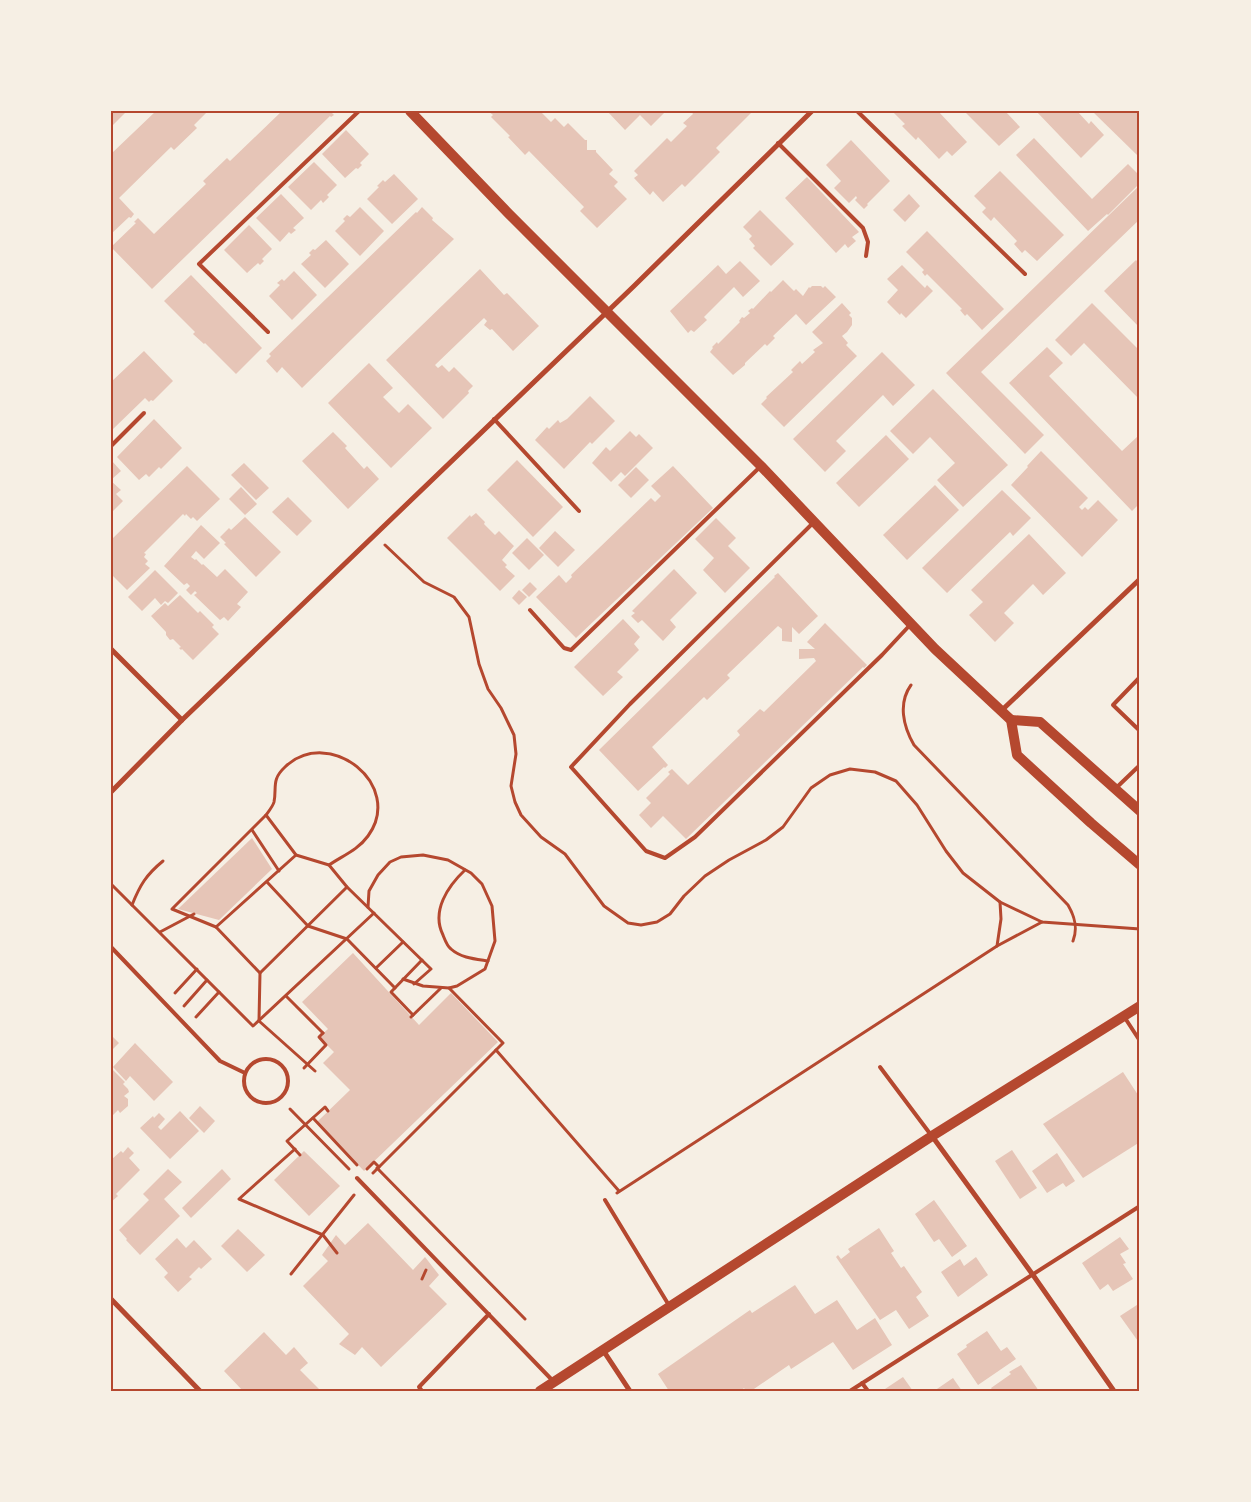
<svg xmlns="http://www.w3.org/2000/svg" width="1251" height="1502" font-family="Mulish,sans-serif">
<rect width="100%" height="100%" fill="#f6efe4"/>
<g fill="#e6c5b7">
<polygon points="111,111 127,111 111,127"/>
<polygon points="156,111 208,111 194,125 197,128 174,150 171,147 119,198 134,214 131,218 129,217 111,234 111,154"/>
<polygon points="282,111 330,111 334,115 331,117 330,116 152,289 111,247 136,223 134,222 138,218 154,234 206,184 203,181 227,158 230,161"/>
<polygon points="488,111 540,111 551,122 555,118 564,127 568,123 585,140 587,140 587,150 596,150 596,152 613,170 609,174 618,182 614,186 627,199 597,228 580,211 584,207 529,151 525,155 508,137 510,136 491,117 493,115"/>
<polygon points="607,111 666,111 651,126 640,115 625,130"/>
<polygon points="691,111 753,111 716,148 720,152 685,187 682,184 663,202 653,191 650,195 634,178 638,175 634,171 667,138 671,142 687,126 683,123 693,114"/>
<polygon points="892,111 938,111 967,142 952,156 947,151 939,159 918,137 916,140 902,126 905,124"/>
<polygon points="964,111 1005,111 1020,127 999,146"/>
<polygon points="1036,111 1077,111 1089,124 1091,121 1104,135 1081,158"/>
<polygon points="1092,111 1140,111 1140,153 1137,155"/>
<polygon points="346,130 369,154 360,163 362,165 358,169 356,168 345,178 322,154"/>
<polygon points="1034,138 1092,199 1128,164 1140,176 1140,183 1108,215 1107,214 1088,231 1016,155"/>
<polygon points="851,140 890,181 867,204 868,205 864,209 855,200 857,198 856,196 849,203 834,188 841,181 826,165"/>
<polygon points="314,162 337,185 327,195 329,197 323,203 321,200 311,210 288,187"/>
<polygon points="1000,171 1064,235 1037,261 1025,250 1022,253 1014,244 1017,241 994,217 991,221 982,212 986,208 974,196"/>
<polygon points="394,174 418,199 392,224 367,199 379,187 377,186 383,180 385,182"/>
<polygon points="807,177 859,232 852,237 856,241 848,248 845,244 836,253 785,198"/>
<polygon points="1140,185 1140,219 981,372 1044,435 1025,454 946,373"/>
<polygon points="281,194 304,218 293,228 296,230 291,234 289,232 280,242 256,218"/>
<polygon points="909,194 920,206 905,222 893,210"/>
<polygon points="360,207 384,231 360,256 335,231 345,221 343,219 347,215 350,217"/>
<polygon points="422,207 433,218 432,220 454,239 302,388 282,367 277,373 266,361 271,356 269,354 416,212 417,213"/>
<polygon points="760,210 794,244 771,266 753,248 755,246 749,239 752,236 743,227"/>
<polygon points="249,225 272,249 262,259 264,261 260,265 258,263 247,273 224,250"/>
<polygon points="927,231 1004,309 982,330 967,314 965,316 960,310 962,309 927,274 925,276 922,272 924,270 906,252"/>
<polygon points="326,240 349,264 325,288 301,264 311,255 309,253 313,249 315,250"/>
<polygon points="1136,260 1140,264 1140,328 1104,291"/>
<polygon points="740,261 760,281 743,297 734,287 704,317 707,320 694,332 691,330 688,333 670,311 718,265 726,274"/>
<polygon points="902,265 925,288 927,285 933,291 906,318 901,313 900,315 887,302 898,290 887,279"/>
<polygon points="480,269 504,295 507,293 539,326 513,351 492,329 490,330 484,325 487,321 484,318 435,365 438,368 442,365 449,372 454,367 473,386 468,391 469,393 443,419 386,360"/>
<polygon points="294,271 317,295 292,320 269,296 280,285 277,283 282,279 284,281"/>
<polygon points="191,275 262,348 236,374 205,343 204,344 193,334 195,332 164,301"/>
<polygon points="783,280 794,291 796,289 803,296 809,287 810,288 812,286 821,286 823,288 825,286 836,297 806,325 796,314 773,336 775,338 767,346 765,344 745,363 745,365 733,375 710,352 713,348 712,347 717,342 718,344 740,322 739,321 742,317 744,318 750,313 748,311 752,308 753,309 770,291 771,292"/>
<polygon points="842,303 851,313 849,315 852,318 852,325 847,332 842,336 848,343 846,345 857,356 784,427 761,404 767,398 766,397 793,372 791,370 800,361 802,364 815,352 813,350 823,343 812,332"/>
<polygon points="1092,303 1140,351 1140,400 1084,343 1071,356 1055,340"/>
<polygon points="1047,347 1063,363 1049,376 1122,451 1137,437 1140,440 1140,503 1132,511 1009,383"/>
<polygon points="144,351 173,381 153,401 151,400 149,402 145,398 111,431 111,382"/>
<polygon points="882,352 915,385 893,406 883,395 836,441 846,451 825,472 793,439"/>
<polygon points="369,363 393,388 383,397 399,413 408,404 432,428 391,468 328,403"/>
<polygon points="933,389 1008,465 963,507 937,480 955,463 930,437 913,454 890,431"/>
<polygon points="590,396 615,421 592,444 590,442 564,469 535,440 547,427 549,429 558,420 560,423 567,419"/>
<polygon points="154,419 182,448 161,469 159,467 149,477 146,474 139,480 117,457"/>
<polygon points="630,431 636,437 639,434 653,448 625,476 621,472 611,482 592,463 606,447 610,451"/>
<polygon points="333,432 347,446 345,448 364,469 367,466 379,479 348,509 302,461"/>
<polygon points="886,435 909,459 859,507 836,483"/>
<polygon points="1041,451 1088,498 1079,507 1082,510 1085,507 1088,510 1098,500 1118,520 1082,557 1011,485 1028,467 1027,466"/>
<polygon points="111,460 121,471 112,479 111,478"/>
<polygon points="517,460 563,507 533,537 487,490"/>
<polygon points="244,463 269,488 256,500 231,475"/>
<polygon points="187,466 220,499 197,521 193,517 191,519 186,514 185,516 183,514 144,553 146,554 144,557 148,561 145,564 150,568 127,590 111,574 111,540"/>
<polygon points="673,466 713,508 576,638 536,597 559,575 566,583 572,577 571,575 651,498 655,502 661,496 651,486"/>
<polygon points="636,467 649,480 631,498 618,485"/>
<polygon points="111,481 121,490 116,494 123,501 111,513"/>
<polygon points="935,485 959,510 907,560 883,535"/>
<polygon points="241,487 257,504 245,515 229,499"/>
<polygon points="1002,490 1031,518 1013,536 1010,532 947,593 922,568"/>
<polygon points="288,497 312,521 297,536 272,512"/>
<polygon points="476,513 485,522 484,524 495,535 499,531 514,546 502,560 507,565 505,567 515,576 500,591 447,538 470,515 471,517"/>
<polygon points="245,517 281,552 256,577 224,544 226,543 220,537 229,528 231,530"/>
<polygon points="716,518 736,538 728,546 750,568 725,593 703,570 714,558 695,539"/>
<polygon points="201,525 220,543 204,559 196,551 191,557 195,560 196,559 202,565 203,564 217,577 225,569 248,592 237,604 241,607 228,621 224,617 220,620 194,595 197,593 195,591 191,595 186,590 190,586 187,583 184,585 164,566"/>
<polygon points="555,531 575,550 558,567 539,548"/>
<polygon points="1029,534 1066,573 1043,595 1033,584 1004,613 1014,623 995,642 969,615 983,602 971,590"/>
<polygon points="527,538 544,555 529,570 512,553"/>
<polygon points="674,569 697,593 670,620 676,627 663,641 642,620 638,623 631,616 635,613 632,611"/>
<polygon points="155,570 178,593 168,603 165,601 161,605 155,598 142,611 128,597"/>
<polygon points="778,573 818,616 799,634 792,627 792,642 782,641 782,629 778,626 727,675 730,678 707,700 704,697 652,747 668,765 665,768 664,767 638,791 599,750 775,577 774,576"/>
<polygon points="530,582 537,589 529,597 522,590"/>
<polygon points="519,590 527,597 519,605 512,598"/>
<polygon points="180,595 198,613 200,611 214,625 212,627 219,634 193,660 182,649 181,650 179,648 181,647 173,639 170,640 166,635 166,632 151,616 165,603 168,606"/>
<polygon points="623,619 640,637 634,644 639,650 617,672 623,677 603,696 574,667"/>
<polygon points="825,623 867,665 864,668 863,667 686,839 663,816 651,828 639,815 651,803 646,798 670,774 668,772 672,769 688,785 740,735 737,731 760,709 764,712 816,661 814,658 799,659 799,649 815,649 807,642"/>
<polygon points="252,838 272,869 219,920 178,909"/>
<polygon points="353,953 419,1025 451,993 498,1042 364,1171 317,1122 350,1090 323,1063 334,1052 319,1037 328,1029 302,1002"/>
<polygon points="111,1035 119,1043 111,1051"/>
<polygon points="135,1043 173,1082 154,1101 130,1076 126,1081 113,1067"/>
<polygon points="111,1068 125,1082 123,1084 128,1089 129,1092 124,1096 128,1099 128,1106 120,1113 118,1110 111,1117"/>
<polygon points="1123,1072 1140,1098 1140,1142 1083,1178 1043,1124"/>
<polygon points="200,1106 215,1121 204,1133 189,1118"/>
<polygon points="180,1111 199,1131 170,1159 140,1128 153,1116 154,1118 159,1113 165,1119 158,1127 161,1130"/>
<polygon points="128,1147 134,1153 129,1158 140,1170 116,1194 118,1196 111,1202 111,1160 121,1151 123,1153"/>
<polygon points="1012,1150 1037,1188 1020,1199 995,1161"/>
<polygon points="304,1151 340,1186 309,1216 274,1180"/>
<polygon points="1057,1153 1075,1181 1066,1187 1063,1183 1047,1193 1032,1171"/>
<polygon points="168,1169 182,1182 164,1199 180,1216 140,1255 126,1240 127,1239 119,1230 149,1200 143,1194"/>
<polygon points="222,1169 231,1179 191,1218 182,1208"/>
<polygon points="934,1200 967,1246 952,1257 939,1239 934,1242 915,1214"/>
<polygon points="368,1223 413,1270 425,1257 439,1275 429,1286 447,1304 381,1367 362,1347 355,1355 339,1344 349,1334 303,1286 328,1261 322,1255 336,1235 345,1245"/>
<polygon points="879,1228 894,1251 891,1253 901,1268 904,1266 922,1292 916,1297 929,1316 909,1329 896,1310 880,1320 836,1257 838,1255 841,1259 850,1252 848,1249"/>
<polygon points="238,1229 265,1255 247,1272 221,1246"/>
<polygon points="1120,1237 1129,1249 1120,1254 1126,1263 1123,1264 1133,1279 1113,1291 1108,1284 1100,1290 1082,1263"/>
<polygon points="177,1238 186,1248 194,1240 212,1259 201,1269 199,1267 189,1277 192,1279 178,1292 164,1277 168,1273 155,1259"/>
<polygon points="976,1257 988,1275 958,1297 941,1272 960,1259 964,1266"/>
<polygon points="795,1285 815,1314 837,1300 857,1330 875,1318 892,1345 853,1370 833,1342 791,1369 789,1365 751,1391 746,1391 744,1388 741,1391 669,1391 658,1374 750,1310 752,1313"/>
<polygon points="1140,1303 1140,1344 1120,1316"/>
<polygon points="987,1331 1001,1351 1007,1347 1016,1359 978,1385 957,1354 967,1347 966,1345"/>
<polygon points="264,1332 286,1355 294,1347 308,1363 300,1370 321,1391 243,1391 224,1371"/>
<polygon points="1021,1365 1039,1391 993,1391 991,1388 1011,1374 1009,1372"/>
<polygon points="903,1377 913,1391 886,1391 885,1389"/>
<polygon points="953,1378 962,1391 934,1391"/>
</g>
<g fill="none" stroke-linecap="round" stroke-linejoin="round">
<g stroke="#b5482f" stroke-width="3">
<polyline points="385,545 424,582 454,597 469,617 479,664 488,689 501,708 514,735 516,754 511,786 515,802 521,815 541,837 565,854 604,906 628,923 641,925 657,922 670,914 684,896 705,876 729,860 766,840 783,827 811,788 830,775 850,769 875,772 896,781 917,805 946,851 963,873 1000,902 1042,922 1140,929"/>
<path d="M911,685C898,703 903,726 914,745L1068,905C1075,917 1078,928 1073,941"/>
<path d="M266,815C269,811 273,806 274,802C277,787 271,780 285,767C329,725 405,785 368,836C358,850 342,856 329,865"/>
<polyline points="252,830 279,871"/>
<path d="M465,870C448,886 431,911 443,935C445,940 447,946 451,949C461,958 475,959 488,961"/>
<polyline points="267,882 308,926 347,939 395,988"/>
<polyline points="111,884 253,1026 374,913"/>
<path d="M132,905C140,885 146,875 163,861"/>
<polyline points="368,907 369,891 378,875 390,862 401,857 423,855 448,860 471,873 482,884 492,906 495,941 485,969 457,986 449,988 423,986 403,979"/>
<polyline points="216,927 296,855"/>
<polyline points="160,932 194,914"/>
<polyline points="997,946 1001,919 1000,902"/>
<polyline points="376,968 403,942"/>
<polyline points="260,973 347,887"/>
<polyline points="175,993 197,969"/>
<polyline points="286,996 323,1033"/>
<polyline points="184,1006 207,980"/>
<polyline points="413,1015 391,992 422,960"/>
<polyline points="196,1017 219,992"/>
<polyline points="411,1017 441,988"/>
<polyline points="496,1050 619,1191"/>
<polyline points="304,1068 326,1045 319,1037 323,1033"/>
<polyline points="315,1071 259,1021 260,973 216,927 172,909 266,815 296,855 329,865 347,887 431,969 414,984"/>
<polyline points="290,1109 349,1169"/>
<polyline points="313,1118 357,1165"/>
<polyline points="295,1149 239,1199 323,1235 337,1253"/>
<polyline points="300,1155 287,1141 325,1107 328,1111"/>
<polyline points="377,1168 525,1319"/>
<polyline points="367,1169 374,1162 379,1167"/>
<polyline points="373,1173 503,1043 449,988"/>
<polyline points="617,1193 997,946 1042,922"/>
<polyline points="291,1274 354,1195"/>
<polyline points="422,1279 426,1270"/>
</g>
<g stroke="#b5482f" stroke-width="4">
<polyline points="857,111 1025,274"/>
<polyline points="778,143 863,228 868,242 866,256"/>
<polyline points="268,332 199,264 359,111"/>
<polyline points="494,419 579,511"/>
<polyline points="111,446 144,413"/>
<polyline points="813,523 630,704 571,767 646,851 665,858 695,837 882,655 910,625"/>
<polyline points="530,610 564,648 571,650 761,466"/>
<polyline points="1140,677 1113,705 1140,731"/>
<polyline points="1116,788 1140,765"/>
<polyline points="111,947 220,1061 245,1073"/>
<polyline points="1125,1018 1140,1041"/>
<circle cx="266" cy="1081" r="22"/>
<polyline points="880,1067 931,1135"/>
<polyline points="357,1178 554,1382"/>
<polyline points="605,1200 670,1307"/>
<polyline points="862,1383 868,1391"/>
<polyline points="422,1391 419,1387 489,1314"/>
<polyline points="850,1391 1140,1206"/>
</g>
<g stroke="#b5482f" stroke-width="5">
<polyline points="111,649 182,720"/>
<polyline points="1001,711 1140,579"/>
<polyline points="111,792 182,720 634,286 812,111"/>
<polyline points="932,1136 1033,1275 1114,1391"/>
<polyline points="111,1299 200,1391"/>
<polyline points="603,1350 630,1391"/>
</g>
<g stroke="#b5482f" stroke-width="10">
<polyline points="410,111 509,214 761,466 935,649 1011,720 1017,755 1091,823 1140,865"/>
<polyline points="1011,720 1040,722 1140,811"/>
<polyline points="540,1391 932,1136 1140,1006"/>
</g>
</g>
<rect width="1251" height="1502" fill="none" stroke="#f6efe4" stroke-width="225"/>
<rect x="112" y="112" width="1026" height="1278" fill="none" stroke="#b5482f" stroke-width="2"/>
</svg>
